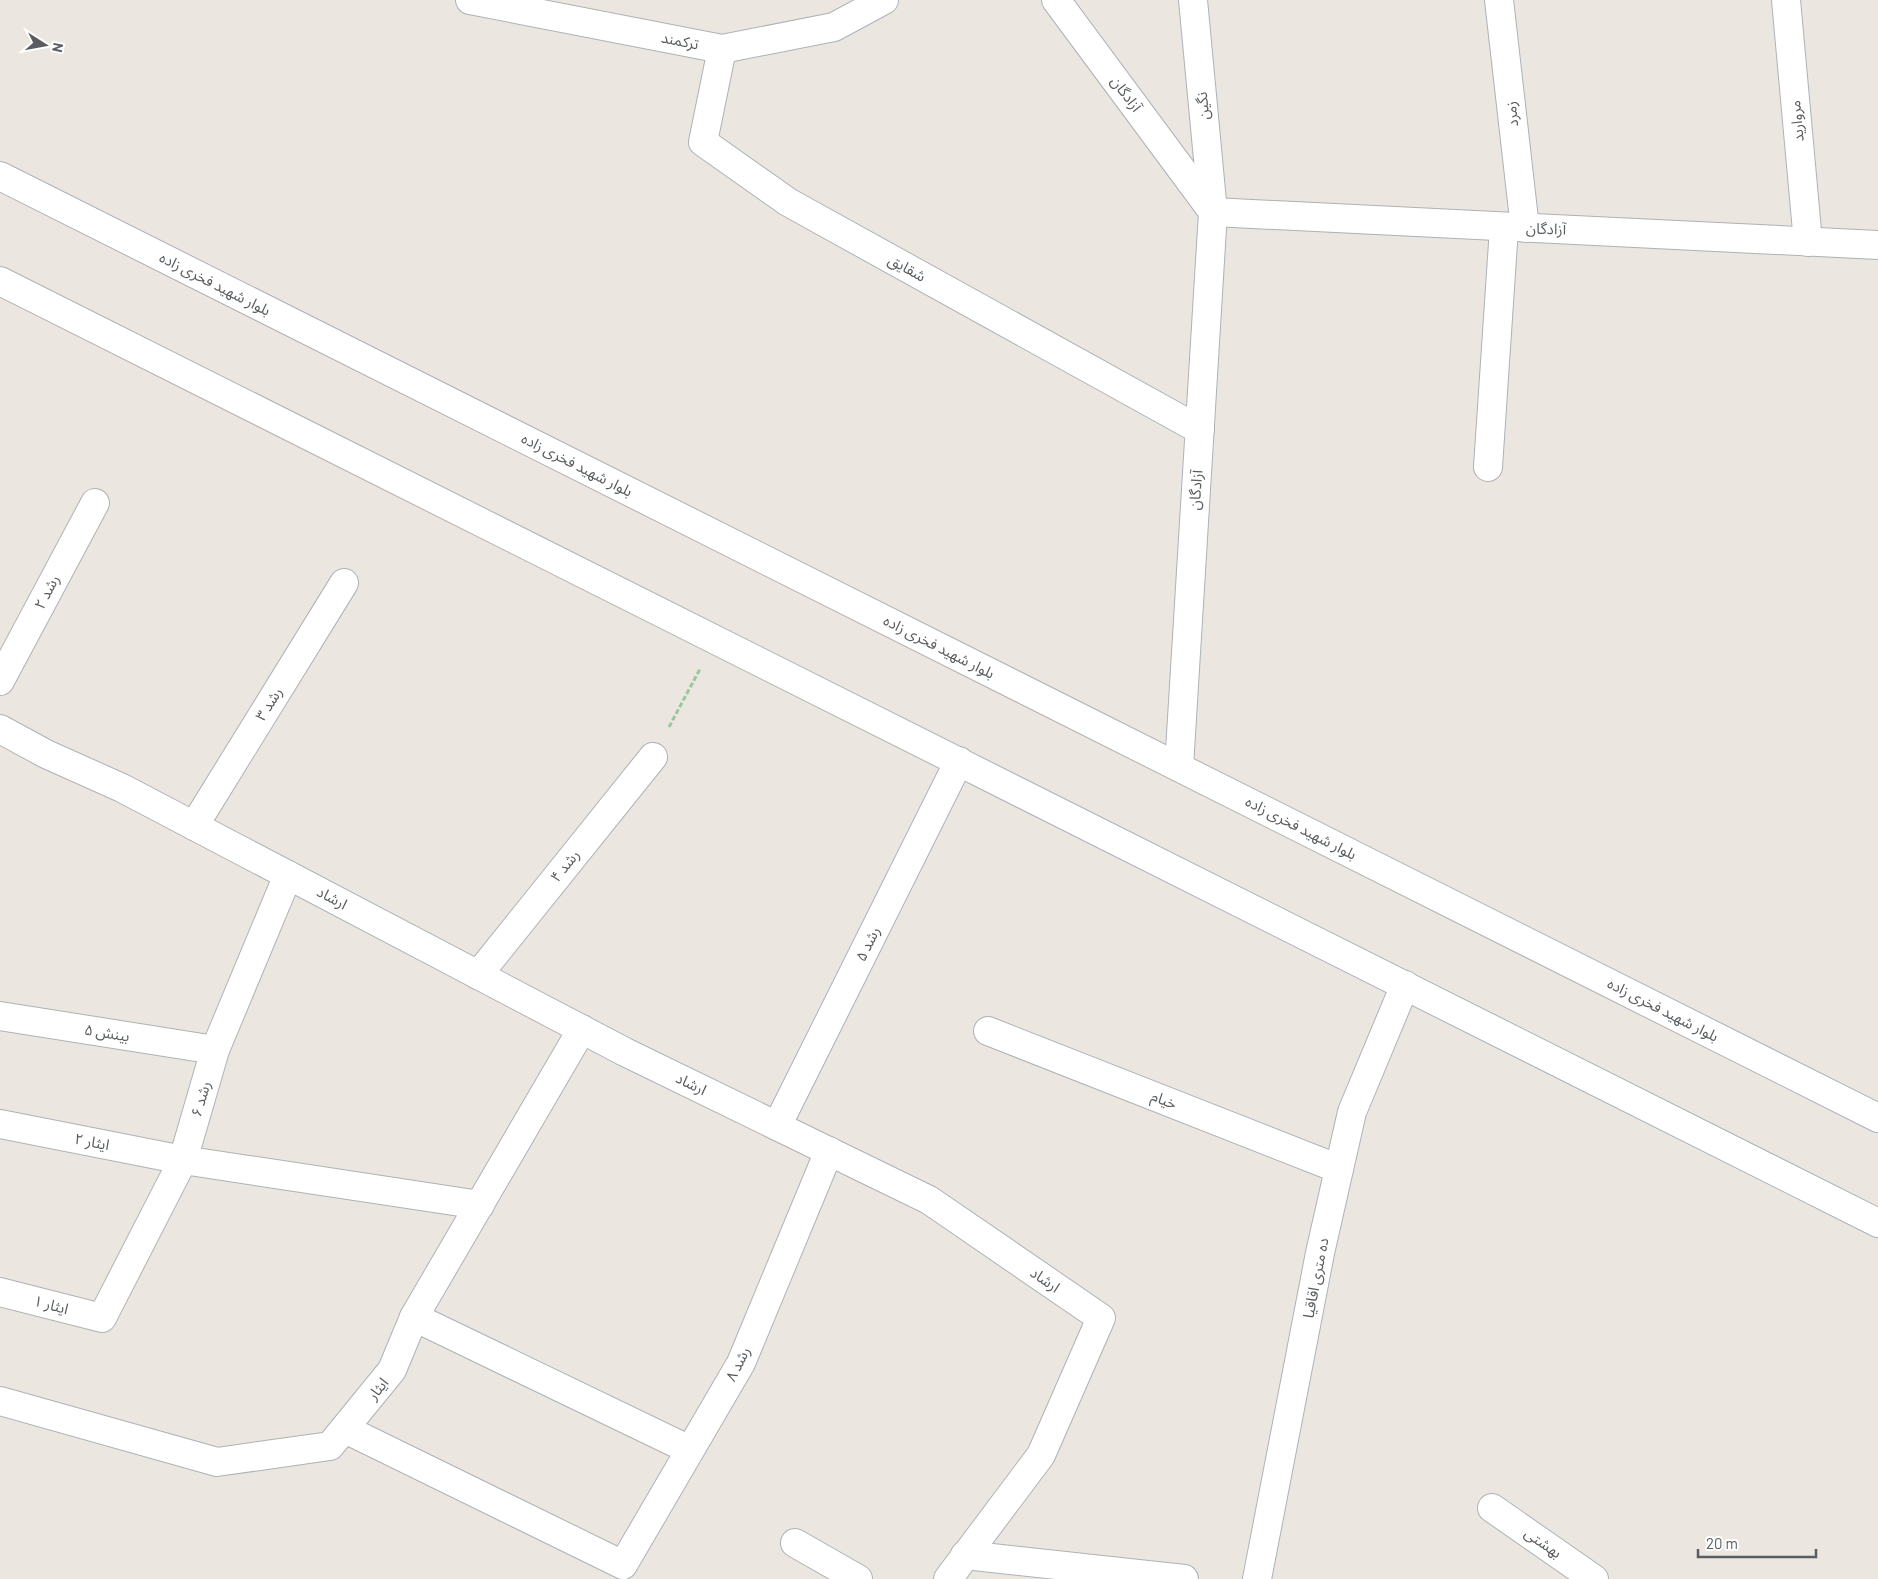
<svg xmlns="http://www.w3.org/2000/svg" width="1878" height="1579" font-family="Barlow,'Noto Sans Arabic',sans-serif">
<rect width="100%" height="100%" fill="#ebe7e0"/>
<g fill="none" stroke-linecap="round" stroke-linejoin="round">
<defs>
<g id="street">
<polyline points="470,0 722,49 834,27 884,0"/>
<polyline points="1499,0 1525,228"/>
<polyline points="1786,0 1808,242"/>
<polyline points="722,49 703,142 788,202 1200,430"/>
<polyline points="1488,467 1504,228"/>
<polyline points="0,681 95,503"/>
<polyline points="0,729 46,754 122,788 625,1052 929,1200 1101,1318 1041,1455 948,1579"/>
<polyline points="1179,767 1213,212 1193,0"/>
<polyline points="194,826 344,583"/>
<polyline points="478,975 653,757"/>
<polyline points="0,1016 215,1050"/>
<polyline points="988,1031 1339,1169"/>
<polyline points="0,1124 183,1160 480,1205"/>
<polyline points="777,1126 959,761"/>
<polyline points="0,1292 102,1318 183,1160 215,1050 288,875"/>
<polyline points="414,1317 690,1450"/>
<polyline points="0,1401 217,1462 330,1446 392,1370 414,1317 582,1029"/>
<polyline points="345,1429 623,1565 741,1363 829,1151"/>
<polyline points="1492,1508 1594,1579"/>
<polyline points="795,1543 858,1579"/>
<polyline points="965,1555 1184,1579"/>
<polyline points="1257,1579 1320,1253 1352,1112 1405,985"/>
</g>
<g id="secondary">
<polyline points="1056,0 1213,212 1878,245"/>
<polyline points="0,176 1878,1118"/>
<polyline points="0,281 1878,1223"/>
</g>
</defs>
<use href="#street" stroke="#aeb2b6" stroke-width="30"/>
<use href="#secondary" stroke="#adb1b6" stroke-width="30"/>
<polyline stroke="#99c89e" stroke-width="3" stroke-dasharray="5 2.5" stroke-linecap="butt" points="669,727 700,669"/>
<use href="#street" stroke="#fff" stroke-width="28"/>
<use href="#secondary" stroke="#fff" stroke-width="28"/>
</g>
<g text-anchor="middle" stroke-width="4.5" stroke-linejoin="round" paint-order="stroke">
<g font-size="15" fill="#595d61" stroke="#fff">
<text transform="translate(680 41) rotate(11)" y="5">ترکمند</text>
<text transform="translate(1126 94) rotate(53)" y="5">آزادگان</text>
<text transform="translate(1203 106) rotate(-95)" y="5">نگین</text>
<text transform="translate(1512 114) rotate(-96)" y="5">زمرد</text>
<text transform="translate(1797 121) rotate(-95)" y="5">مروارید</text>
<text transform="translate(1546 229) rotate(2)" y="5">آزادگان</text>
<text transform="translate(907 268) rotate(29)" y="5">شقایق</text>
<text transform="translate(215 284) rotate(27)" y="5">بلوار شهید فخری زاده</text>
<text transform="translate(577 465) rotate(27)" y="5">بلوار شهید فخری زاده</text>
<text transform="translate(1196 490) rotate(-86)" y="5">آزادگان</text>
<text transform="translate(47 592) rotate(-62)" y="5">رشد ۲</text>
<text transform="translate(939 647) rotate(27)" y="5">بلوار شهید فخری زاده</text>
<text transform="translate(269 704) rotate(-58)" y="5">رشد ۳</text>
<text transform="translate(1301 828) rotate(27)" y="5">بلوار شهید فخری زاده</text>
<text transform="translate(565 866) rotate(-51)" y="5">رشد ۴</text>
<text transform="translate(332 898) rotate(28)" y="5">ارشاد</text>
<text transform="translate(868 944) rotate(-64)" y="5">رشد ۵</text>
<text transform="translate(1663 1010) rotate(27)" y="5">بلوار شهید فخری زاده</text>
<text transform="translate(107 1033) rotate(9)" y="5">بینش ۵</text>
<text transform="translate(691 1084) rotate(26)" y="5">ارشاد</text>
<text transform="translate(201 1099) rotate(-74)" y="5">رشد ۶</text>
<text transform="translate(1164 1100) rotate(21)" y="5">خیام</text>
<text transform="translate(92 1142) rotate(11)" y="5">ایثار ۲</text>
<text transform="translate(1316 1278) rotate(-79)" y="5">ده متری اقاقیا</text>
<text transform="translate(1045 1280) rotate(35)" y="5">ارشاد</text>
<text transform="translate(51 1305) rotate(15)" y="5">ایثار ۱</text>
<text transform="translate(738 1364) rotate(-63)" y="5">رشد ۸</text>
<text transform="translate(378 1389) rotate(-51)" y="5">ایثار</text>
<text transform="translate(1543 1543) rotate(35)" y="5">بهشتی</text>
</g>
</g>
<g transform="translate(45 45) rotate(101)" stroke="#ffffff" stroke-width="4" paint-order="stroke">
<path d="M0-4L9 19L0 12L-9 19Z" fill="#595d61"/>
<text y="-8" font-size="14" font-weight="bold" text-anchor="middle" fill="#595d61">N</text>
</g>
<path d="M1698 1549v8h118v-8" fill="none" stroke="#595d61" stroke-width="2.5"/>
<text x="1706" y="1549" font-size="15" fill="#595d61" stroke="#ffffff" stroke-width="4" paint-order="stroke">20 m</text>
</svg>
